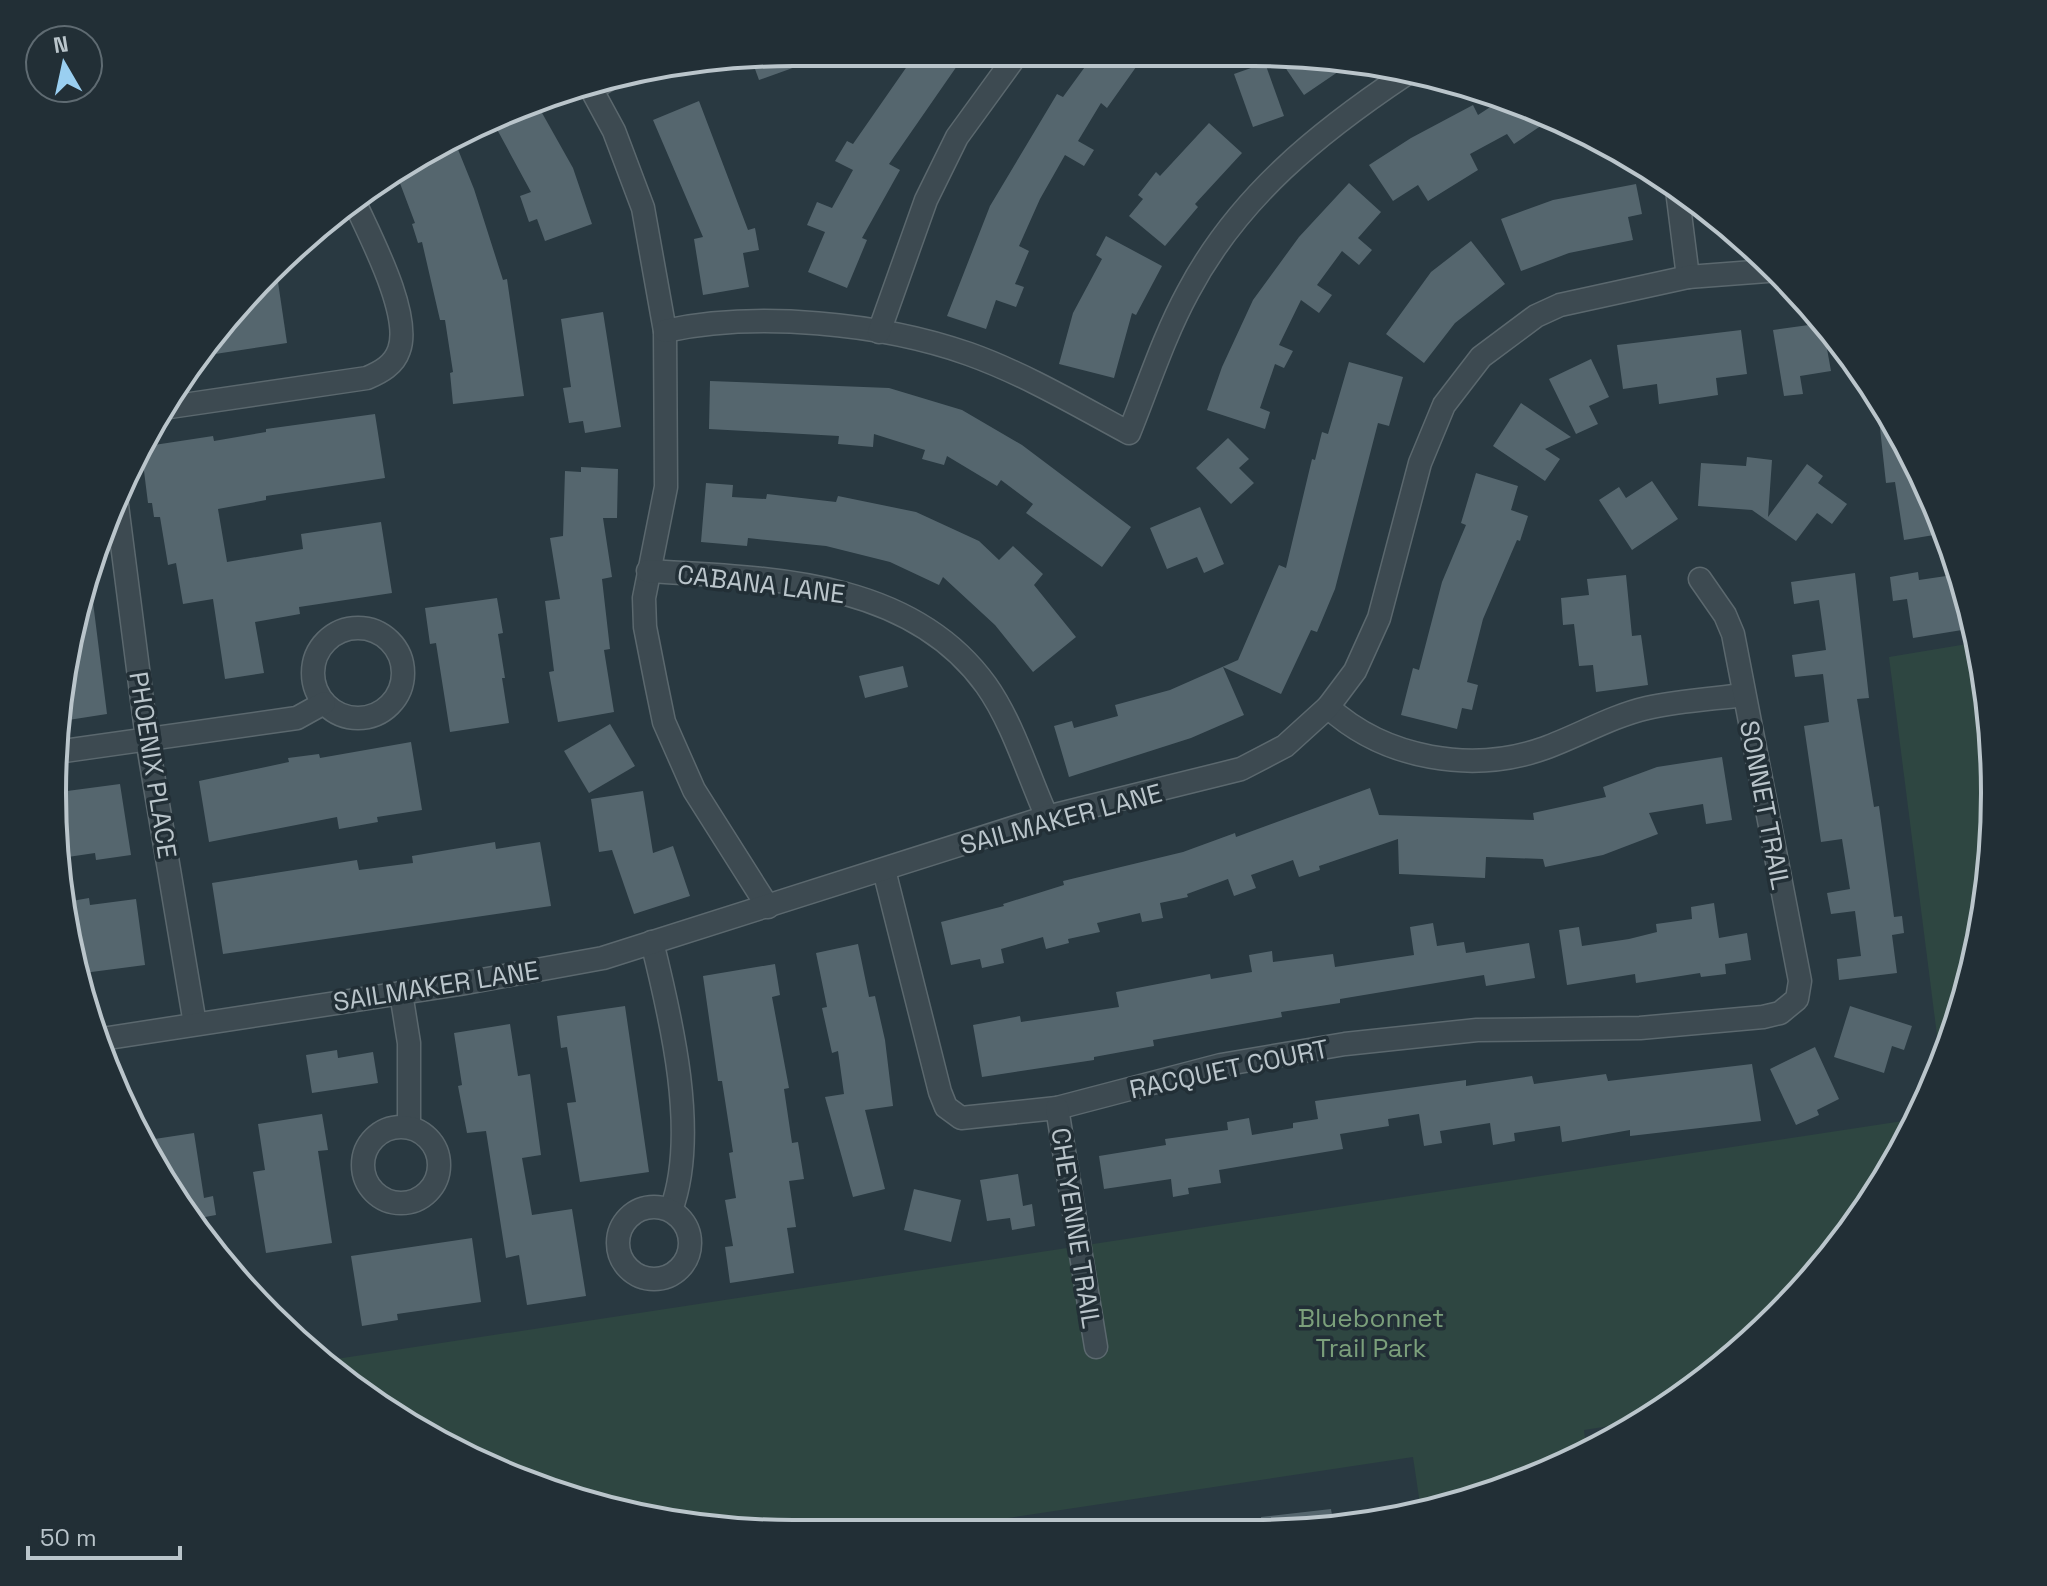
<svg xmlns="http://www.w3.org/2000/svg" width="2047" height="1586" font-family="'Space Grotesk',sans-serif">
<rect width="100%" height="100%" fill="#293941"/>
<g fill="#2e4641">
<polygon points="1979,642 1995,793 1981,938 1941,1067 1889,657"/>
<polygon points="1916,1119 1870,1205 1778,1317 1665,1409 1642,1421 1584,1430 1586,1448 1493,1495 1421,1511 1413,1457 942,1528 696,1528 510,1478 382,1409 323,1361"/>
</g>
<g fill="#55666e">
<polygon points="796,52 801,65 759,80 751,58"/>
<polygon points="917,52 966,53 889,164 900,170 862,238 867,240 847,288 808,272 825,232 807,225 817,202 832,208 853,170 835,161 847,141 853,144"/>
<polygon points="1095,53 1146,53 1107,108 1101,103 1078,141 1094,150 1084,166 1065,155 1040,199 1019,246 1029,251 1015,284 1024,287 1016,307 996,300 986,329 947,316 990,206 1057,94 1063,97"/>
<polygon points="1290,54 1302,54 1351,63 1304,95 1280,60"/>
<polygon points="1265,63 1284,116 1253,127 1234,74"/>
<polygon points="1504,98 1548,121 1514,144 1507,134 1470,154 1478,170 1428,201 1418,185 1393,201 1369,165 1411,138 1473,105 1478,115"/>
<polygon points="699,101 748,230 755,228 759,250 743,253 749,287 703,295 694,239 703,237 653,120"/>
<polygon points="537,104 573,168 592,224 545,241 537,219 529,222 520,196 531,192 493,122"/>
<polygon points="1209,123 1242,153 1195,204 1198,207 1165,246 1129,216 1143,199 1138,195 1156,172 1160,176"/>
<polygon points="457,147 474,189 503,280 507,279 524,396 453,404 450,373 453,372 445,320 440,320 422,242 418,243 412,224 415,223 398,178 412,173 410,166"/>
<polygon points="1349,183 1381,212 1358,238 1372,250 1359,265 1342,251 1317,285 1332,295 1319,313 1301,300 1279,345 1293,351 1284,368 1275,364 1260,408 1270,412 1265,429 1207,410 1222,367 1253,300 1299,237"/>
<polygon points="1636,184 1642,214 1628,217 1633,240 1569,253 1521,271 1501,219 1553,200"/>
<polygon points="1106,236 1162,266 1136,315 1132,313 1114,378 1059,364 1073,313 1102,259 1096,255"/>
<polygon points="1471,241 1505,284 1455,323 1424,363 1386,334 1431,272"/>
<polygon points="278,282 287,343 202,356 256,286"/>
<polygon points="603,312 621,427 585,433 583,421 569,423 563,388 571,387 561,319"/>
<polygon points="1816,324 1824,332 1831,371 1800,376 1803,394 1784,396 1773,330"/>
<polygon points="1741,330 1747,374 1716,378 1718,395 1659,404 1657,384 1623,389 1617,345"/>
<polygon points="1591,359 1609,397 1589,406 1598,424 1576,434 1549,379"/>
<polygon points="1349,362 1403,377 1389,426 1378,423 1335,589 1317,632 1311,630 1281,694 1223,667 1244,715 1191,738 1069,777 1054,726 1072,721 1074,728 1118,716 1115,705 1170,690 1238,660 1279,565 1286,568 1312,459 1315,460 1322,432 1328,434"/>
<polygon points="710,381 889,388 962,410 1022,445 1131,527 1102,567 1026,513 1033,504 1001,480 997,486 947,456 944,465 922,459 925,450 874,434 873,447 838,444 839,436 709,429"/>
<polygon points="1876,392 1939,510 1946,533 1904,540 1895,482 1886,483"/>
<polygon points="1521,403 1571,437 1545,449 1560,459 1545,481 1493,446"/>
<polygon points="375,414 385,478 266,496 266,500 218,509 227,562 303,549 301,534 381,522 392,593 299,607 300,614 255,622 264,673 225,679 213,599 183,604 176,563 168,565 160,517 154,517 152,503 148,503 141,447 213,436 214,441 266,432 266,429"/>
<polygon points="1228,438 1249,459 1239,468 1254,483 1231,504 1196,468"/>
<polygon points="1747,457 1772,460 1768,517 1807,464 1823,476 1818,483 1847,504 1832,524 1817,513 1796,541 1752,510 1698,506 1701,463 1746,466"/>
<polygon points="581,467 618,469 617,518 603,518 612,577 602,579 610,649 604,650 614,712 558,722 549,672 554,671 545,601 560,599 550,538 563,536 565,471 581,472"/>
<polygon points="1476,473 1518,486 1511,510 1528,516 1520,541 1517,540 1483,619 1467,682 1478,685 1472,710 1462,708 1457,729 1401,715 1413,668 1419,670 1442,582 1466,525 1461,523"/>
<polygon points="1652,481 1678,519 1632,550 1599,500 1619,487 1626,498"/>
<polygon points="706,483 733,485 732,497 766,499 767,494 836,502 838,496 916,512 979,541 999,560 1013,546 1043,574 1034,585 1076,637 1033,672 995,625 943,577 939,585 890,562 826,546 748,538 747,546 701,542"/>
<polygon points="1200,507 1224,564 1204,573 1197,557 1167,569 1150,528"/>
<polygon points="1918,572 1919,580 1953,575 1962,630 1913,638 1907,599 1893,601 1890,577"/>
<polygon points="1855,573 1869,698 1857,699 1874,807 1879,806 1894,917 1902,916 1904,933 1892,935 1897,973 1839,980 1837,959 1861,956 1855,911 1831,914 1827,893 1850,889 1842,839 1821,842 1804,726 1829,722 1823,674 1795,677 1792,655 1826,650 1819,600 1794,604 1791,582"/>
<polygon points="1626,575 1632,636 1641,635 1648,685 1596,692 1593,665 1579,666 1574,624 1563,625 1561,598 1589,595 1587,579"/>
<polygon points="497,598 503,633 498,634 505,678 502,678 509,723 450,732 436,643 430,644 425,608"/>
<polygon points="93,602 107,714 62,721 77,604"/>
<polygon points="903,666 908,687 865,698 859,676"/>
<polygon points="610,724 635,766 589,793 564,751"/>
<polygon points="411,742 422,810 377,817 378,822 339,829 337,817 209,842 199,781 289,762 288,758 319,754 320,758"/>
<polygon points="1722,757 1732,820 1706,824 1703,804 1649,813 1658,834 1603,855 1545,867 1543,859 1486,857 1485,878 1399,874 1398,839 1319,866 1320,870 1299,877 1293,860 1251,875 1256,888 1234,896 1228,879 1187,894 1188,897 1160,903 1163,918 1142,922 1140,913 1097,923 1100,932 1068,939 1069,943 1046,949 1043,937 1001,949 1004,963 982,968 980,959 951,965 941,922 1004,906 1003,904 1064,885 1063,881 1183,852 1235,833 1236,837 1370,788 1379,815 1534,820 1533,813 1606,797 1603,787 1657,767"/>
<polygon points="120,784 131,855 96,860 95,853 61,858 52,793"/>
<polygon points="643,791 653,853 673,846 690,896 634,914 612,850 599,852 591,799"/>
<polygon points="495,842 496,849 540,842 551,906 223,954 212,883 357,860 359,870 413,863 412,856"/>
<polygon points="89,898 90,905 136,899 145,965 76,974 66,902"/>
<polygon points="1714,903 1719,938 1747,933 1751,960 1725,964 1726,974 1701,977 1700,973 1636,983 1635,974 1567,985 1559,930 1579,927 1582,946 1629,939 1657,932 1656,924 1692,919 1691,907"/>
<polygon points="1433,923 1437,946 1464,942 1466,953 1529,943 1535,978 1486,986 1484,975 1340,999 1340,1003 1281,1012 1282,1017 1153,1040 1154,1046 1094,1057 1094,1060 982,1077 973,1025 1020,1016 1021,1022 1119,1007 1116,992 1210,974 1211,979 1252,972 1249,955 1272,951 1273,962 1333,954 1335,967 1414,955 1410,927"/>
<polygon points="858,944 869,997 875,996 885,1040 893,1106 865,1110 885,1189 853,1197 825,1097 844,1094 838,1051 832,1053 822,1008 827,1007 816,953"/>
<polygon points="775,964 780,995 772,997 789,1088 784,1089 792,1143 798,1142 804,1179 789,1181 796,1227 787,1228 794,1273 730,1283 725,1247 733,1246 725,1200 736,1198 729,1153 733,1152 722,1081 718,1081 703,976"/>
<polygon points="625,1006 649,1172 580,1182 567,1103 576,1102 567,1047 561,1048 557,1016"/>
<polygon points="1850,1006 1912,1026 1904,1050 1892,1046 1884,1073 1834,1057"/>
<polygon points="510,1024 518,1076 530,1074 541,1155 522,1158 532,1215 572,1209 586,1296 527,1305 519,1255 506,1258 486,1131 467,1133 458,1086 462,1085 454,1033"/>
<polygon points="1815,1047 1839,1099 1817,1110 1819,1115 1796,1125 1770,1069"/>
<polygon points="337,1050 338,1058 373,1052 378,1083 312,1093 306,1055"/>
<polygon points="1752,1064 1761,1121 1630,1136 1630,1130 1562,1142 1560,1126 1514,1133 1515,1141 1493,1145 1490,1123 1440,1131 1442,1143 1424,1146 1419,1114 1388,1119 1389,1126 1340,1134 1343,1149 1219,1170 1221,1183 1188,1188 1189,1194 1173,1197 1171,1179 1104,1189 1099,1156 1166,1145 1165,1139 1228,1130 1227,1122 1249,1118 1252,1135 1293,1128 1293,1123 1318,1119 1315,1101 1466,1080 1466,1086 1532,1076 1534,1084 1606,1074 1608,1081"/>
<polygon points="322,1114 328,1150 318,1151 332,1243 266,1253 253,1172 265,1170 258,1124"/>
<polygon points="194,1133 204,1198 213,1196 216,1215 205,1217 209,1244 177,1204 148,1140"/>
<polygon points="1018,1174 1023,1206 1032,1204 1035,1226 1012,1230 1010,1218 987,1221 980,1180"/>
<polygon points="914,1189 961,1200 951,1242 904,1230"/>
<polygon points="472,1238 481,1302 397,1314 398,1320 362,1326 351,1256"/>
<polygon points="1331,1509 1334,1528 1262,1528 1261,1517"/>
</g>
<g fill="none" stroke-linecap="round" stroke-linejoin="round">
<defs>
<g id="street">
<polyline points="588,83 614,131 643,208 665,331 666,487 644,598 645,627 656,683 664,722 694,790 768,907"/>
<polyline points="592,89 614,76"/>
<polyline points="1677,190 1688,277"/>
<path d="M665,331C756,311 881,323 969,354C1025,374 1077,405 1129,433C1148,386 1164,336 1188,292C1238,197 1319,132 1406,74"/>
<polyline points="879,332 926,200 957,137 1018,53"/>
<path d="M163,408L367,378C381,372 394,365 399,350C412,315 370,236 355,203"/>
<polyline points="117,505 147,739 195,1024"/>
<path d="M648,571C766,578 909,578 986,685C1013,723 1028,775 1047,817"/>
<circle cx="358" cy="673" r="45"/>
<path d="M1328,707C1385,759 1472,774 1545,748C1578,736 1612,716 1647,708C1678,701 1712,699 1744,695"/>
<polyline points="57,752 297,718 324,703"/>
<polyline points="884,870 940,1092 946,1107 961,1118 1057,1108 1221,1065 1345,1044 1477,1030 1640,1028 1763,1017 1780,1013 1797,999 1800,981 1733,634 1725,615 1700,579"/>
<path d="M652,942C671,1018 699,1135 671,1210"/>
<polyline points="401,993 409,1043 409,1127"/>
<polyline points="102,1039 460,984 603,958 1047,817 1241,769 1285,746 1328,707 1355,671 1379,618 1420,463 1444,405 1481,357 1536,316 1560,305 1688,277 1767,271"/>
<polyline points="1057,1108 1096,1347"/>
<circle cx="401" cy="1165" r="38"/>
<circle cx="654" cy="1243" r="36"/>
</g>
</defs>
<use href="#street" stroke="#5b686e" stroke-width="25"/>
<use href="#street" stroke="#3d4a51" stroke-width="22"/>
</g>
<g text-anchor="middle" stroke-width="7" stroke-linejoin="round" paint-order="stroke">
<g font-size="26" fill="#bac5cb" stroke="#222f36">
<text transform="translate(761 584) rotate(7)" y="9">CABANA LANE</text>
<text transform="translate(153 765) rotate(81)" y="9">PHOENIX PLACE</text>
<text transform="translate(1765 805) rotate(79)" y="9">SONNET TRAIL</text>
<text transform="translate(1061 819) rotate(-15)" y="9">SAILMAKER LANE</text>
<text transform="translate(436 986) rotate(-9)" y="9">SAILMAKER LANE</text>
<text transform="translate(1229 1069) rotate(-12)" y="9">RACQUET COURT</text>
<text transform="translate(1076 1228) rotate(81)" y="9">CHEYENNE TRAIL</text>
</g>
<g font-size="26" fill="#7b9f7b" stroke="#222f36">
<text x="1371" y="1327">Bluebonnet<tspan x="1371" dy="30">Trail Park</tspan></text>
</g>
</g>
<path d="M0 0H2047V1586H0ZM793 66H1254A727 727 0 0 1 1981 793V793A727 727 0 0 1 1254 1520H793A727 727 0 0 1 66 793V793A727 727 0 0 1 793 66Z" fill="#222f36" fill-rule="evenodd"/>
<path fill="none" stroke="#bac5cb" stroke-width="4" d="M793 66H1254A727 727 0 0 1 1981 793V793A727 727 0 0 1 1254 1520H793A727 727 0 0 1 66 793V793A727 727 0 0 1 793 66Z"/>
<g transform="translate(64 64) rotate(351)"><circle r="38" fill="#222f36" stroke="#5f6b72" stroke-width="2"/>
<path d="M0-6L14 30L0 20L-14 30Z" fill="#9acff1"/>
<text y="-12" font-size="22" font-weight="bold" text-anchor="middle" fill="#bac5cb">N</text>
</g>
<path d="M28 1546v12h152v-12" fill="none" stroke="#bac5cb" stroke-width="4"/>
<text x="40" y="1546" font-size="24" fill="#bac5cb" stroke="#222f36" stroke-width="6" paint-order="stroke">50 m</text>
</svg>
